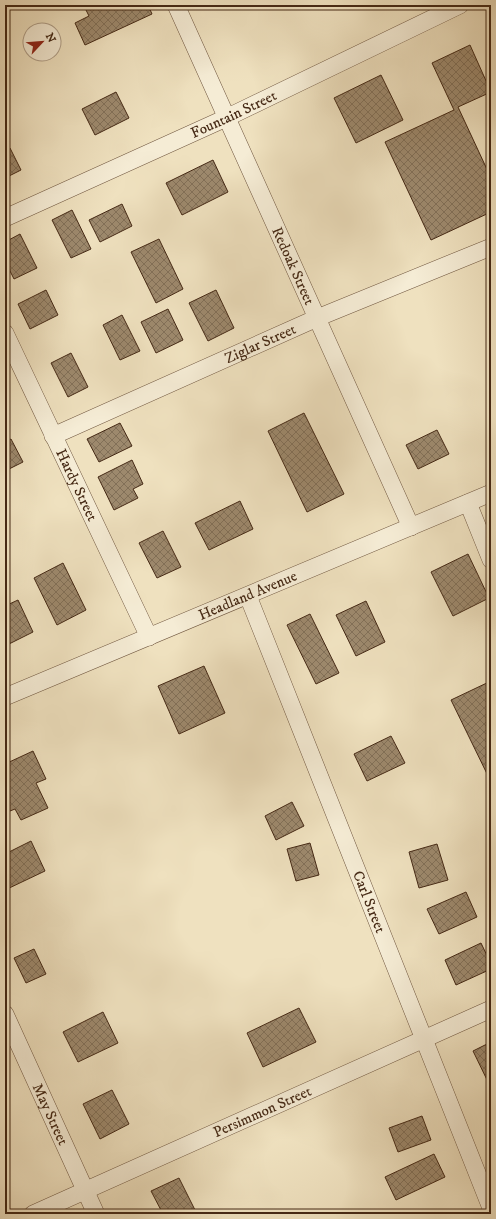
<svg xmlns="http://www.w3.org/2000/svg" width="496" height="1219" font-family="'IM FELL DW Pica',serif">
<defs>
<pattern id="building-cross-hatch" width="8" height="8" patternUnits="userSpaceOnUse"><rect width="8" height="8" fill="#9d896d"/><path d="M0 0l8 8M0 8l8-8" fill="none" stroke="#827058"/></pattern>
</defs>
<rect width="100%" height="100%" fill="#efe1bf"/>
<filter id="stains"><feTurbulence type="fractalNoise" baseFrequency=".005" numOctaves="4"/><feColorMatrix values="0 0 0 0 .2 0 0 0 0 .09 0 0 0 0 .02 0 0 0 .5 -.17"/></filter>
<radialGradient id="worn" r=".72"><stop offset=".6" stop-color="#630" stop-opacity="0"/><stop offset="1" stop-color="#630" stop-opacity=".3"/></radialGradient>
<g fill="url(#building-cross-hatch)" stroke="#452915">
<polygon points="87,5 148,5 152,14 85,45 75,23 89,16 84,6"/>
<polygon points="219,5 230,5 220,9"/>
<polygon points="470,45 491,92 458,107 491,178 491,212 431,240 385,142 454,110 432,63"/>
<polygon points="381,75 403,120 356,143 334,98"/>
<polygon points="116,92 129,118 95,135 82,109"/>
<polygon points="10,148 21,170 5,178 5,150"/>
<polygon points="213,160 228,192 182,215 166,183"/>
<polygon points="122,204 132,226 100,242 89,220"/>
<polygon points="72,210 91,249 71,258 52,220"/>
<polygon points="20,234 37,268 14,279 5,261 5,242"/>
<polygon points="159,239 183,289 156,303 131,252"/>
<polygon points="46,290 58,315 30,329 18,304"/>
<polygon points="216,290 234,328 208,341 189,303"/>
<polygon points="168,309 183,340 156,353 141,322"/>
<polygon points="122,315 140,351 120,360 103,325"/>
<polygon points="71,353 88,387 68,397 51,363"/>
<polygon points="304,413 344,494 307,512 268,431"/>
<polygon points="120,423 132,446 99,462 87,439"/>
<polygon points="437,430 449,454 418,469 406,445"/>
<polygon points="11,439 23,462 5,471 5,442"/>
<polygon points="132,460 143,484 133,489 138,498 114,510 98,477"/>
<polygon points="240,501 253,529 209,550 195,523"/>
<polygon points="163,531 181,567 157,578 139,543"/>
<polygon points="468,554 489,598 453,616 431,572"/>
<polygon points="63,563 86,610 57,625 34,578"/>
<polygon points="18,600 33,632 5,646 5,606"/>
<polygon points="366,601 385,642 356,656 336,615"/>
<polygon points="310,614 339,673 316,684 287,625"/>
<polygon points="204,666 225,713 179,734 158,686"/>
<polygon points="491,681 491,712 489,712 491,715 491,782 451,700"/>
<polygon points="391,736 405,763 367,781 354,754"/>
<polygon points="33,751 46,779 36,783 48,808 21,820 15,809 5,813 5,764"/>
<polygon points="292,802 304,826 276,840 265,816"/>
<polygon points="31,841 45,871 5,890 5,854"/>
<polygon points="310,843 319,875 296,881 287,849"/>
<polygon points="437,844 448,880 419,888 409,852"/>
<polygon points="466,892 477,917 439,934 427,909"/>
<polygon points="481,943 491,964 491,969 456,985 445,960"/>
<polygon points="34,949 46,974 26,983 14,958"/>
<polygon points="299,1008 316,1042 263,1067 247,1033"/>
<polygon points="103,1012 118,1043 78,1062 63,1032"/>
<polygon points="491,1042 491,1086 490,1086 473,1051"/>
<polygon points="112,1090 129,1124 100,1139 83,1104"/>
<polygon points="422,1116 431,1140 398,1152 389,1128"/>
<polygon points="434,1154 445,1177 396,1200 385,1177"/>
<polygon points="179,1178 197,1214 163,1214 151,1191"/>
</g>
<g fill="none" stroke-linecap="round" stroke-linejoin="round">
<defs>
<g id="street">
<path id="s1" d="M176,5L411,527"/>
<path id="s2" d="M5,218L226,118L460,5"/>
<path id="s3" d="M5,333L149,637"/>
<path id="s4" d="M53,436L317,318L491,247"/>
<polyline points="468,503 491,560"/>
<path id="s5" d="M248,596L491,1208"/>
<path id="s6" d="M5,697L491,493"/>
<path id="s7" d="M5,1014L96,1214"/>
<path id="s8" d="M33,1214L491,1009"/>
</g>
</defs>
<use href="#street" stroke="#705740" stroke-width="18"/>
<use href="#street" stroke="#f5ecd5" stroke-width="17"/>
</g>
<g text-anchor="middle" stroke-width="4" stroke-linejoin="round" paint-order="stroke">
<g font-size="15" fill="#452915" stroke="#f5ecd5">
<text dy="5" stroke="none"><textPath href="#s2" startOffset="251">Fountain Street</textPath></text>
<text dy="5" stroke="none"><textPath href="#s1" startOffset="286">Redoak Street</textPath></text>
<text dy="5" stroke="none"><textPath href="#s4" startOffset="227">Ziglar Street</textPath></text>
<text dy="5" stroke="none"><textPath href="#s3" startOffset="168">Hardy Street</textPath></text>
<text dy="5" stroke="none"><textPath href="#s6" startOffset="263">Headland Avenue</textPath></text>
<text dy="5" stroke="none"><textPath href="#s5" startOffset="329">Carl Street</textPath></text>
<text dy="5" stroke="none"><textPath href="#s8" startOffset="251">Persimmon Street</textPath></text>
<text dy="5" stroke="none"><textPath href="#s7" startOffset="110">May Street</textPath></text>
</g>
</g>
<rect width="496" height="1219" fill="none" stroke="#efe1bf" stroke-width="20"/>
<rect x="6" y="6" width="484" height="1207" fill="none" stroke="#452915" stroke-width="2"/>
<rect x="10" y="10" width="476" height="1199" fill="none" stroke="#452915"/>
<g transform="translate(42 42) rotate(64)"><circle r="19" fill="#f5ecd5" stroke="#af9e88"/>
<path d="M0-3L7 15L0 10L-7 15Z" fill="#8f2418"/>
<text y="-6" font-size="11" font-weight="bold" text-anchor="middle" fill="#452915">N</text>
</g>
<rect width="100%" height="100%" filter="url(#stains)"/>
<rect width="100%" height="100%" fill="url(#worn)"/>
</svg>
